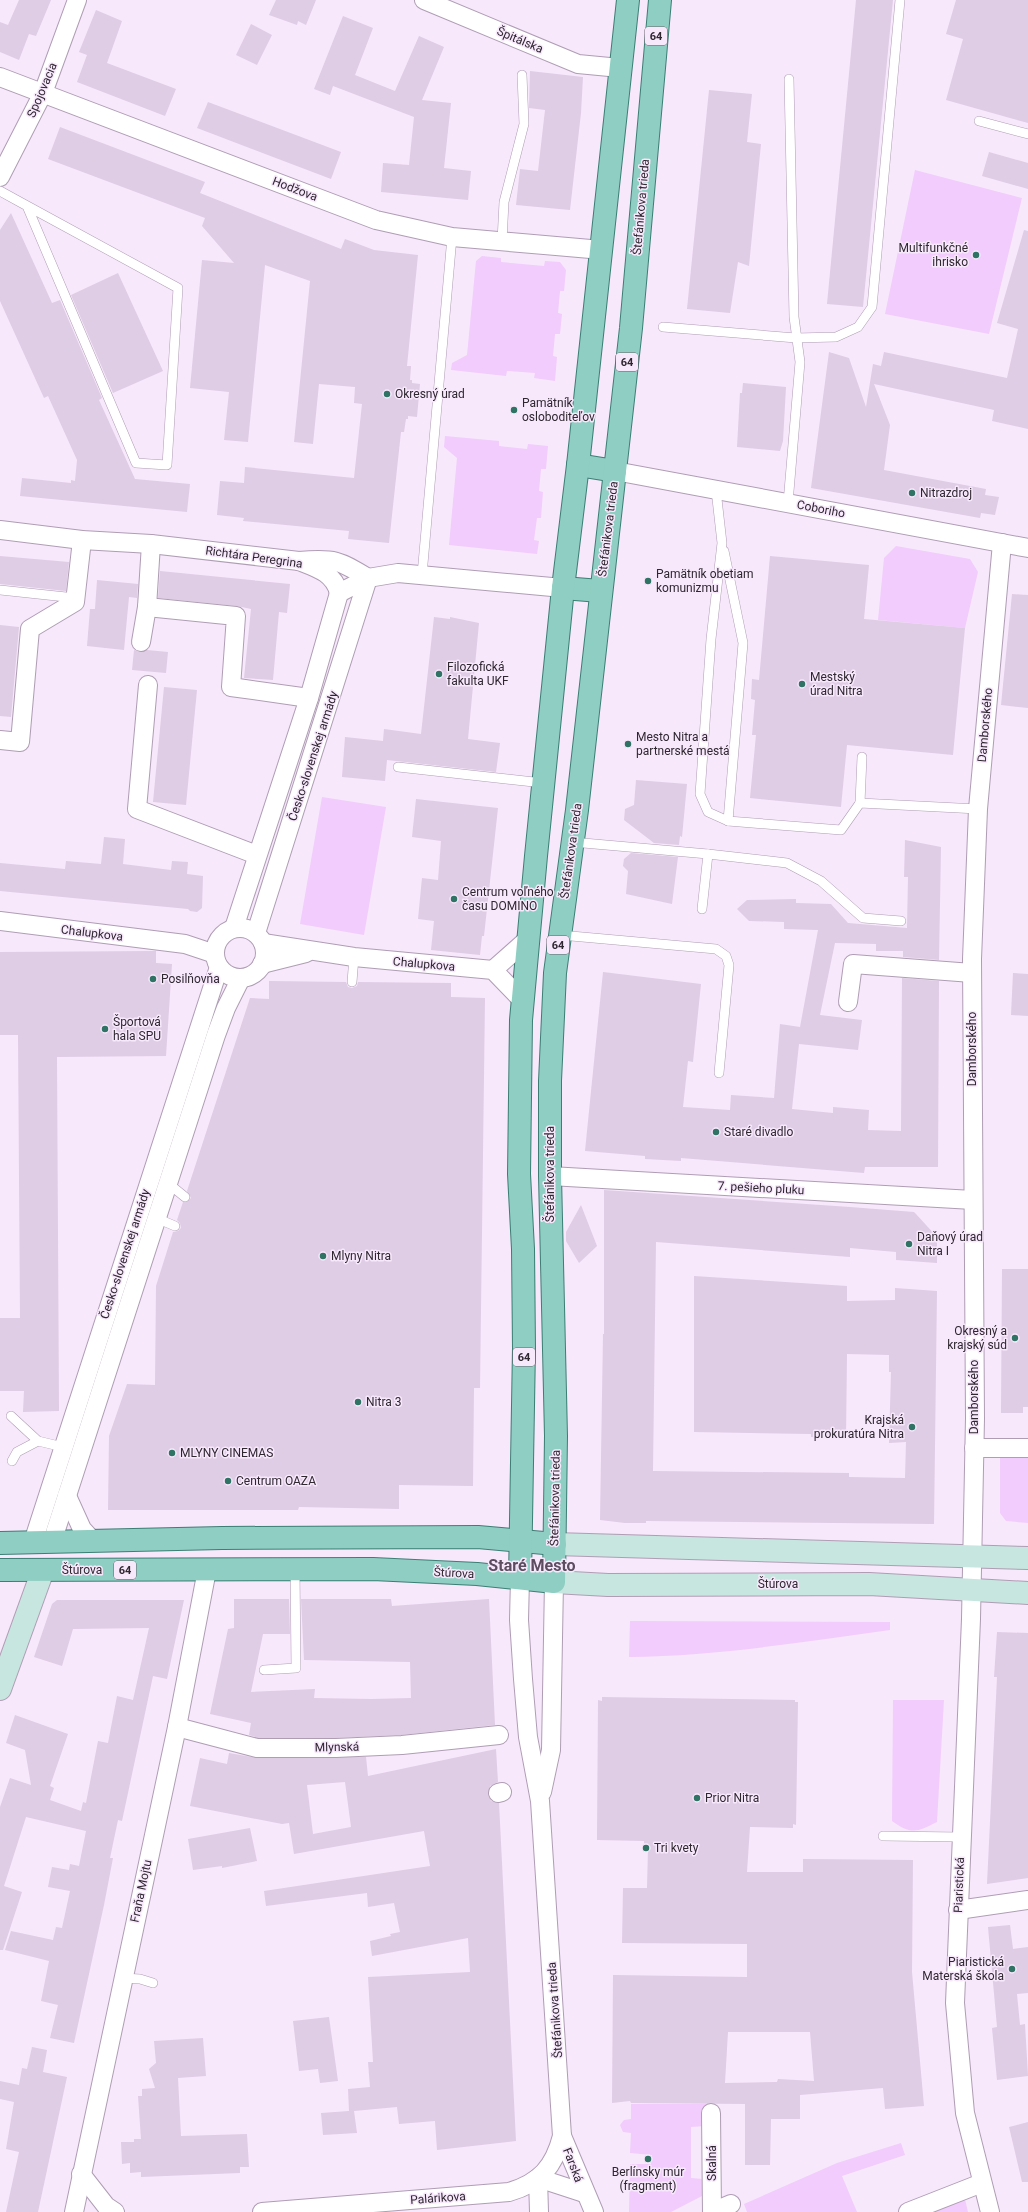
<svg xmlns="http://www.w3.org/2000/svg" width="1028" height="2212" font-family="Roboto,sans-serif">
<rect width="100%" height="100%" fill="#f8e8fc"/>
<g fill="#f1ccfc">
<polygon points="915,170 1022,198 989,334 885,314"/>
<polygon points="482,256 501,258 501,262 544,266 545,261 560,262 566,270 564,291 560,291 558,313 562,314 560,334 555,334 553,356 557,357 555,381 534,378 535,373 507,371 506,376 451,370 452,363 467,355 476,261"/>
<polygon points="445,436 499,441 499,446 527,449 528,444 548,446 546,469 541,469 539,491 543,492 541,518 537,518 534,540 539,541 537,554 449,545 457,458 444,447"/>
<polygon points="896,546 970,559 978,572 965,628 878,620 884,558"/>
<polygon points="322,797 386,807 364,935 300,924"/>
<polygon points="1000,1455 1028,1456 1028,1523 1006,1521 1000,1513"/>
<path d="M630,1621L890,1622V1630C803,1642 717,1656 629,1657Z"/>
<path d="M893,1700H944L937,1822C917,1832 911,1835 892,1821Z"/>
<polygon points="631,2104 706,2104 705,2126 691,2127 691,2178 703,2179 702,2196 671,2212 629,2212 630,2164 651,2164 652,2155 630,2153 631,2133 623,2132 620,2125 624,2120 631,2119"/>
<polygon points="901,2143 905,2155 842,2176 857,2212 747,2212 744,2204 837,2163"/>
<polygon points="963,2191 968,2212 908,2212"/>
</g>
<g fill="#dfcce5" fill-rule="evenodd">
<polygon points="19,0 51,0 36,36 29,34 19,60 0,52 0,22 8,25"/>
<polygon points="276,0 316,0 306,25 298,21 297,25 269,15"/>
<polygon points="856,0 893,0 863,307 827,304"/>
<polygon points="956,0 1028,0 1028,123 946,100 963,39 946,34"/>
<polygon points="96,10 122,21 107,63 176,89 165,116 77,82 87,55 79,52"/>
<polygon points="343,16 373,28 355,75 395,91 419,36 444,47 422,100 451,103 444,168 471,171 468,200 381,192 383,163 409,165 414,117 333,86 330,95 314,89"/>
<polygon points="251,24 272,35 257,65 236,55"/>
<polygon points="530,71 583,77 581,113 570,210 516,205 520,169 538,171 545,110 529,108"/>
<polygon points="709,90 752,94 747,142 761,144 749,266 738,262 730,313 687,309"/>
<polygon points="208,102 341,152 331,179 197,128"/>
<polygon points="60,127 205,182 200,193 341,249 345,239 374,250 418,255 407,366 411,366 410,380 412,380 412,383 420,384 417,417 408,416 408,419 406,419 404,432 401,432 389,543 348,539 349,531 243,521 244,518 217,515 220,481 244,483 245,467 354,478 362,404 354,403 355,387 319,384 313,444 294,442 310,281 265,265 248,442 224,440 229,392 190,388 202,260 234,263 202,226 205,218 48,159"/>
<polygon points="989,152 1028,163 1028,189 982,176"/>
<polygon points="11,213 52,303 60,300 102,398 99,400 135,479 190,484 187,512 20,496 22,478 71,483 71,480 75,481 77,460 48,396 44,398 0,301 0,230"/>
<polygon points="1024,230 1028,231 1028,429 992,421 994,410 874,384 890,425 884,470 986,489 985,495 999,497 995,515 981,513 980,518 811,488 829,352 849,358 866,407 873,364 881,366 884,352 1007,378 1018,329 997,323"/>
<polygon points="118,273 163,371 113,393 71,295"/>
<polygon points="743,383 786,387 783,441 780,451 737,447 740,393 742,393"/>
<polygon points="0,556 69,562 66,591 0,584"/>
<polygon points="770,556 869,565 864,619 965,628 953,755 847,745 841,807 750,798 756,735 752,735 755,700 751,699 752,679 759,680"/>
<polygon points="160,571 290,584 287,613 279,612 273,680 244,678 251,609 237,606 158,598"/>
<polygon points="97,580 138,584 137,598 129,597 124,650 87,646 90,609 95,609"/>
<polygon points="1012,594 1028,595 1028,708 1001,705"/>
<polygon points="434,617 450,619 450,617 479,623 468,739 500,743 496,772 387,760 385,781 342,777 345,737 383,741 384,729 421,734"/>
<polygon points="0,625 19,627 11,717 0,716"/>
<polygon points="134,650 140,652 147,650 168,652 166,673 132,670"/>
<polygon points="164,687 197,690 186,805 153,802"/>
<polygon points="636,780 687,784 682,837 680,836 679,845 654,843 624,820 625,809 634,805"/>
<polygon points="416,799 498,808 484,936 482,936 480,955 431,950 434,921 418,919 422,878 438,880 441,841 412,837"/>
<polygon points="104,837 125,839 123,864 171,870 172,861 188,862 187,874 203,876 202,908 197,912 190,911 188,909 0,891 0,863 65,869 66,861 101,864"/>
<polygon points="905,840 941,847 939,960 903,957 903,951 876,951 876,944 835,943 820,1015 862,1020 858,1050 799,1044 792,1109 833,1113 833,1107 869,1110 868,1130 901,1131 902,978 939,981 938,1167 865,1167 864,1173 681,1158 681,1161 645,1159 645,1156 585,1151 603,972 701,984 693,1062 688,1061 683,1107 730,1110 731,1095 774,1098 780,1024 800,1027 818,930 784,929 784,922 749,921 737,909 747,900 796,899 796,903 831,904 848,923 907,928 908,877 904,877"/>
<polygon points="631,853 678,857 672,904 626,894 628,871 623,866 624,859"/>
<polygon points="156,951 156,963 172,964 166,1056 57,1057 59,1411 23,1412 24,1391 0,1391 0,1318 20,1318 18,1035 0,1035 0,952"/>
<polygon points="1013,973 1028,974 1028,1016 1011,1015"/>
<polygon points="269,981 346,982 348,987 352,988 357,986 358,982 451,983 451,997 485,998 480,1388 474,1388 473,1486 399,1485 399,1509 299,1507 298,1510 108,1510 109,1436 127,1384 155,1385 156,1286 173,1232 178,1231 181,1228 180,1223 177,1220 183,1202 187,1202 191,1198 187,1191 250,998 269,999"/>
<polygon points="604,1190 850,1207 914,1212 916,1214 937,1237 937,1263 896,1260 896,1252 850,1248 850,1257 656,1242 653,1471 849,1473 849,1477 905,1478 906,1442 889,1443 891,1372 889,1372 889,1355 847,1354 846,1438 811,1437 811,1434 694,1432 694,1276 847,1286 847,1301 895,1300 895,1288 937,1291 934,1524 646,1521 646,1523 625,1523 600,1520 603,1334 604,1334"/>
<polygon points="581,1205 597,1246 579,1263 566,1241 566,1232"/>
<polygon points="1002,1269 1028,1269 1028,1407 1023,1407 1023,1413 1001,1413"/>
<polygon points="234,1599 289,1599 290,1634 263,1634 251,1692 315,1689 314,1698 372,1699 411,1698 410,1662 304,1660 301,1599 391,1599 392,1606 489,1599 495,1725 401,1735 336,1738 258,1738 249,1735 251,1723 210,1714 228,1629 234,1628"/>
<polygon points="57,1600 184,1600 167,1679 153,1676 122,1821 118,1820 110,1858 113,1858 104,1905 74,2043 50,2038 58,2005 41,2001 49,1961 5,1950 11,1931 53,1940 56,1927 62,1928 70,1891 48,1887 52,1867 69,1870 70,1864 79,1866 86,1831 26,1817 4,1886 22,1892 3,1950 0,1950 0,1807 10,1778 31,1785 25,1750 6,1743 15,1715 68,1734 50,1786 54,1788 50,1800 81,1811 83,1802 86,1803 98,1741 108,1743 117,1696 133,1700 149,1628 73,1629 62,1666 34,1657 52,1604"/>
<polygon points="997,1632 1028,1633 1028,1878 987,1884 997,1677 994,1677"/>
<path d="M602,1697L795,1700V1702H798L796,1825L793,1824V1828L750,1827L747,1872H803V1859L913,1860L912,1972L924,2106L885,2109L883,2088L800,2095V2119H771L770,2165H745V2104L631,2103L630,2101L612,2103L613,1975L747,1977V1944L622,1943L623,1888H647L648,1849H644V1841L597,1840L598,1700L602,1701ZM728,2032H810L814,2081L778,2079L777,2082L725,2083Z"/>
<path d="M496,1749L498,1782L490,1786L488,1795L491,1801L499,1803L516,2141L437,2150L435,2121L399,2124L397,2107L354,2111L357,2133L323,2135L321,2113L349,2111L348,2089L370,2087L368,2062H373L368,1977L470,1972L468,1938L372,1956L370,1941L391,1936L390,1934L400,1932L394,1903L368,1907L367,1893L266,1906L264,1891L430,1866L424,1831L294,1854L289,1823L282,1824L190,1806L200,1758L227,1764L229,1753L257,1758L366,1757L368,1776ZM345,1782L351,1827L313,1834L307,1785Z"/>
<polygon points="250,1828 257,1861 222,1868 222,1866 193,1870 188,1839"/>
<polygon points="1010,1925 1013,1949 1028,1947 1028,1993 1017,1994 1020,2025 1025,2024 1028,2076 997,2080 992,2028 997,2027 988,1927"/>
<polygon points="329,2017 338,2081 320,2083 318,2069 299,2071 293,2021"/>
<polygon points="203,2038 206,2076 178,2078 181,2136 247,2134 249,2167 240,2167 240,2173 141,2177 141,2172 130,2173 130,2163 122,2164 121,2142 134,2142 134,2139 141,2139 138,2096 142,2096 142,2089 155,2088 149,2069 156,2063 154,2041"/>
<polygon points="32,2047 47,2050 43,2072 67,2077 38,2212 6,2212 19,2152 6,2149 14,2102 0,2099 0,2081 19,2085 22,2068 27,2069"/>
<polygon points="1028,2122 1028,2182 1022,2182 1009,2127"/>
</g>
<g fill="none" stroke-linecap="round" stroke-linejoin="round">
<defs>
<g id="lane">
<polyline points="979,121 1028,134"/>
<polyline points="0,191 20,202 178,288 167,465 136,463 27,206"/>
<polyline points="502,241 504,202 524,124 522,75"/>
<polyline points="663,327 796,338 836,337 858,327 872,307 900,0"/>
<polyline points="716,490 722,543 711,639 700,794 708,812 728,821 841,830 860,803 978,809"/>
<polyline points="788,503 800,362 794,317 789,79"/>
<polyline points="724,551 743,643 728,821"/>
<polyline points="422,575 452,237"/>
<polyline points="0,590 66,597"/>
<polyline points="398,767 543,783"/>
<polyline points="860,803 862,757"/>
<polyline points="572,842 708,854 702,909"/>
<polyline points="708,854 787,863 821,881 863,918 901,921"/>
<polyline points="560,935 716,949 726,956 729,965 719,1073"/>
<polyline points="352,982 354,957"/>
<polyline points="169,1184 185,1197"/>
<polyline points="155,1216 156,1218 175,1226"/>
<polyline points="11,1416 38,1441 63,1447"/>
<polyline points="12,1461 17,1452 38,1441"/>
<polyline points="264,1670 296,1668 295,1568"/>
<polyline points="883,1836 961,1837"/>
<polyline points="123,1978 140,1979 153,1983"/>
</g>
<g id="street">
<polyline points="424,0 578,64 620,68"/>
<polyline points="0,77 376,220 452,237 602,250"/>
<polyline points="0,177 43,93 77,0"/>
<polyline points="615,471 1028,548"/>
<path d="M0,530L82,540L151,544L299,561C317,568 334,573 339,593"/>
<polyline points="339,593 368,578 398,573 563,588"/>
<polyline points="147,607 236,616 231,687 309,698"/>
<polyline points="141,642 147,607 151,544"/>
<polyline points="148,685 137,809 257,855"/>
<polyline points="0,740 20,742 30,629 75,602 82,540"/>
<polyline points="0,921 185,944 215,954"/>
<polyline points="234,928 309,698 339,593"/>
<circle cx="240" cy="953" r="25"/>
<path d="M256,933L368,578C339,560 334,558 299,561"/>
<polyline points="263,943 354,957 493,970 523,1001"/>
<polyline points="262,964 306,953"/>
<polyline points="493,970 528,939"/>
<polyline points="848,1002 853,964 972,973"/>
<polyline points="550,1176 973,1200"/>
<polyline points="974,1448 1028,1448"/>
<polyline points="67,1496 82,1529 93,1541"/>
<polyline points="33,1542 219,967"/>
<polyline points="52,1542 216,1035 226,1008 241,978"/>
<polyline points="177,1727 257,1748 336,1748 402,1745 499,1735"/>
<polyline points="542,1792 551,1750 554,1582"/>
<polyline points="498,1793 502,1792"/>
<polyline points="958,1910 1028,1900"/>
<polyline points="711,2113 712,2212"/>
<polyline points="562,2136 594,2212"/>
<polyline points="81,2174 106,2206 115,2212"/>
<polyline points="538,2178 584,2193"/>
<polyline points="538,2178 539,2212"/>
<polyline points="74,2212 177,1727 207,1570"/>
<path d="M262,2212L509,2192C540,2183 554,2167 562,2136L540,1801L528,1737L523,1679L519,1620L520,1578"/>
<polyline points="712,2212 731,2204"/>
<polyline points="908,2212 982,2183"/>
<polyline points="990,2212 965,2113 955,2003 971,1619 975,1418 972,959 978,809 1002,543"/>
</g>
<g id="secondary">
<polyline points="555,1544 1028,1558"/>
<polyline points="554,1582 608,1585 869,1584 1028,1593"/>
<polyline points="0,1689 43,1570"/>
</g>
<g id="primary">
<polyline points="578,465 615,471"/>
<polyline points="563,588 600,591"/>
<polyline points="0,1543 222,1538 478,1537 555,1544"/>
<polyline points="0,1570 373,1569 477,1574 554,1582 556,1436 550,1176 550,1081 555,973 577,810 631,328 660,0"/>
<polyline points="520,1578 524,1348 523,1249 519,1174 521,1020 536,856 563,588 578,465 628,0"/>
</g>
</defs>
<use href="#lane" stroke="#af9db4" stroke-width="10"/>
<use href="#street" stroke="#af9db4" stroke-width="20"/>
<use href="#secondary" stroke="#af9db4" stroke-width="24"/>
<use href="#primary" stroke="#3c7e74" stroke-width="24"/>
<use href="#lane" stroke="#fff" stroke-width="9"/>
<use href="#street" stroke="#fff" stroke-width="18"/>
<use href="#secondary" stroke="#c7e6e0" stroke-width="22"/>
<use href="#primary" stroke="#8fcec2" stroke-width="22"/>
</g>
<g fill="#2f7365" stroke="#f8e8fc" stroke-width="1.5">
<circle cx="976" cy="255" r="4"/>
<circle cx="387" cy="394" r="4"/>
<circle cx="514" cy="410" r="4"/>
<circle cx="912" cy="493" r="4"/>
<circle cx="648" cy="581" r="4"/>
<circle cx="439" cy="674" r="4"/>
<circle cx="802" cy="684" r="4"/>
<circle cx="628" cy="744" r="4"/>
<circle cx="454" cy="899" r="4"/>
<circle cx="153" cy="979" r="4"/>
<circle cx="105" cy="1029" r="4"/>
<circle cx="716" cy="1132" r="4"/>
<circle cx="909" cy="1244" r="4"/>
<circle cx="323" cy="1256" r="4"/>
<circle cx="1015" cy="1338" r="4"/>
<circle cx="358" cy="1402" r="4"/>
<circle cx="912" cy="1427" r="4"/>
<circle cx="172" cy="1453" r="4"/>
<circle cx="228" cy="1481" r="4"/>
<circle cx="697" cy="1798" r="4"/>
<circle cx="646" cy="1848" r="4"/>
<circle cx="1012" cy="1969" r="4"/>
<circle cx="648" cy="2159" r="4"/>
</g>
<g text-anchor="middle" stroke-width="3" stroke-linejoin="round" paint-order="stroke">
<g fill="#f8e8fc" stroke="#6b616d" stroke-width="1">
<rect x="645" y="27" width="22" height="18" rx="3"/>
<rect x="616" y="353" width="22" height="18" rx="3"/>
<rect x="547" y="936" width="22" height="18" rx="3"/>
<rect x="513" y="1348" width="22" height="18" rx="3"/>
<rect x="114" y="1561" width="22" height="18" rx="3"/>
</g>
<g font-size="11" font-weight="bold" fill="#2e2730">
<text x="656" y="40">64</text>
<text x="627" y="366">64</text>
<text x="558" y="949">64</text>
<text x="524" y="1361">64</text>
<text x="125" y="1574">64</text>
</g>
<g font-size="12" fill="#2e2730" stroke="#f8e8fc">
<text transform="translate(520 40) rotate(23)" y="4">Špitálska</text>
<text transform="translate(42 90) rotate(-67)" y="4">Spojovacia</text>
<text transform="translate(295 189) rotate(21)" y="4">Hodžova</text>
<text transform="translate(641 207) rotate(-85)" y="4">Štefánikova trieda</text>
<text transform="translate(821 509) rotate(11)" y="4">Coboriho</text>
<text transform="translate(608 529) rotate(-83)" y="4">Štefánikova trieda</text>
<text transform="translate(254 557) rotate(8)" y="4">Richtára Peregrina</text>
<text transform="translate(985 725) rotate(-85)" y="4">Damborského</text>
<text transform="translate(313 756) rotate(-72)" y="4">Česko-slovenskej armády</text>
<text transform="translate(571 851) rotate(-82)" y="4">Štefánikova trieda</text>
<text transform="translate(92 933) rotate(7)" y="4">Chalupkova</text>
<text transform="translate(424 964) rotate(5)" y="4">Chalupkova</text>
<text transform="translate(972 1049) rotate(-90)" y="4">Damborského</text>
<text transform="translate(550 1174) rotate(-90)" y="4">Štefánikova trieda</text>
<text transform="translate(761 1188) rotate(3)" y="4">7. pešieho pluku</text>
<text transform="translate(125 1254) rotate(-72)" y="4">Česko-slovenskej armády</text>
<text transform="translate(974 1397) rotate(-90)" y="4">Damborského</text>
<text transform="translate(555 1498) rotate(-89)" y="4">Štefánikova trieda</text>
<text x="82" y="1574">Štúrova</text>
<text transform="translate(454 1573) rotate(3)" y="4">Štúrova</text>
<text x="778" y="1588">Štúrova</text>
<text transform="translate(337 1747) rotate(-1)" y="4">Mlynská</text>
<text transform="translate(959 1885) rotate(-88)" y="4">Piaristická</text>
<text transform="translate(141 1891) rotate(-78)" y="4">Fraňa Mojtu</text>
<text transform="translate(555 2010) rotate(-94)" y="4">Štefánikova trieda</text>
<text transform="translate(712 2163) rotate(-90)" y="4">Skalná</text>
<text transform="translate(573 2165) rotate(69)" y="4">Farská</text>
<text transform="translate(438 2198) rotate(-4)" y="4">Palárikova</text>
</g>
<g font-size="12" fill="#2e2730" stroke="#f8e8fc" text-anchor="start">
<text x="968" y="252" text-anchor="end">Multifunkčné<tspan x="968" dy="14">ihrisko</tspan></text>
<text x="395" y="398">Okresný úrad</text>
<text x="522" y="407">Pamätník<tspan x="522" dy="14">osloboditeľov</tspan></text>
<text x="920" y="497">Nitrazdroj</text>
<text x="656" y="578">Pamätník obetiam<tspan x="656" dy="14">komunizmu</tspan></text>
<text x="447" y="671">Filozofická<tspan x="447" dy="14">fakulta UKF</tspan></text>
<text x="810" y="681">Mestský<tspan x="810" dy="14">úrad Nitra</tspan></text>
<text x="636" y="741">Mesto Nitra a<tspan x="636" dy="14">partnerské mestá</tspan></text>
<text x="462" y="896">Centrum voľného<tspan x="462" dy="14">času DOMINO</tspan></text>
<text x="161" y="983">Posilňovňa</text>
<text x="113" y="1026">Športová<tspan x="113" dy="14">hala SPU</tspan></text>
<text x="724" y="1136">Staré divadlo</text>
<text x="917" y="1241">Daňový úrad<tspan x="917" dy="14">Nitra I</tspan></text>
<text x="331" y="1260">Mlyny Nitra</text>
<text x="1007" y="1335" text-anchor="end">Okresný a<tspan x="1007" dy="14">krajský súd</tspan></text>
<text x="366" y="1406">Nitra 3</text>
<text x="904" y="1424" text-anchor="end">Krajská<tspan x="904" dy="14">prokuratúra Nitra</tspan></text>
<text x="180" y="1457">MLYNY CINEMAS</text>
<text x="236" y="1485">Centrum OAZA</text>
<text x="705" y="1802">Prior Nitra</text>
<text x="654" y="1852">Tri kvety</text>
<text x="1004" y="1966" text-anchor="end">Piaristická<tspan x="1004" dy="14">Materská škola</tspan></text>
<text x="648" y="2176" text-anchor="middle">Berlínsky múr<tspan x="648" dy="14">(fragment)</tspan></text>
</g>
<g font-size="16" font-weight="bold" fill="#5d4d61" stroke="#f8e8fc">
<text x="532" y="1571">Staré Mesto</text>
</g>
</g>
</svg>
